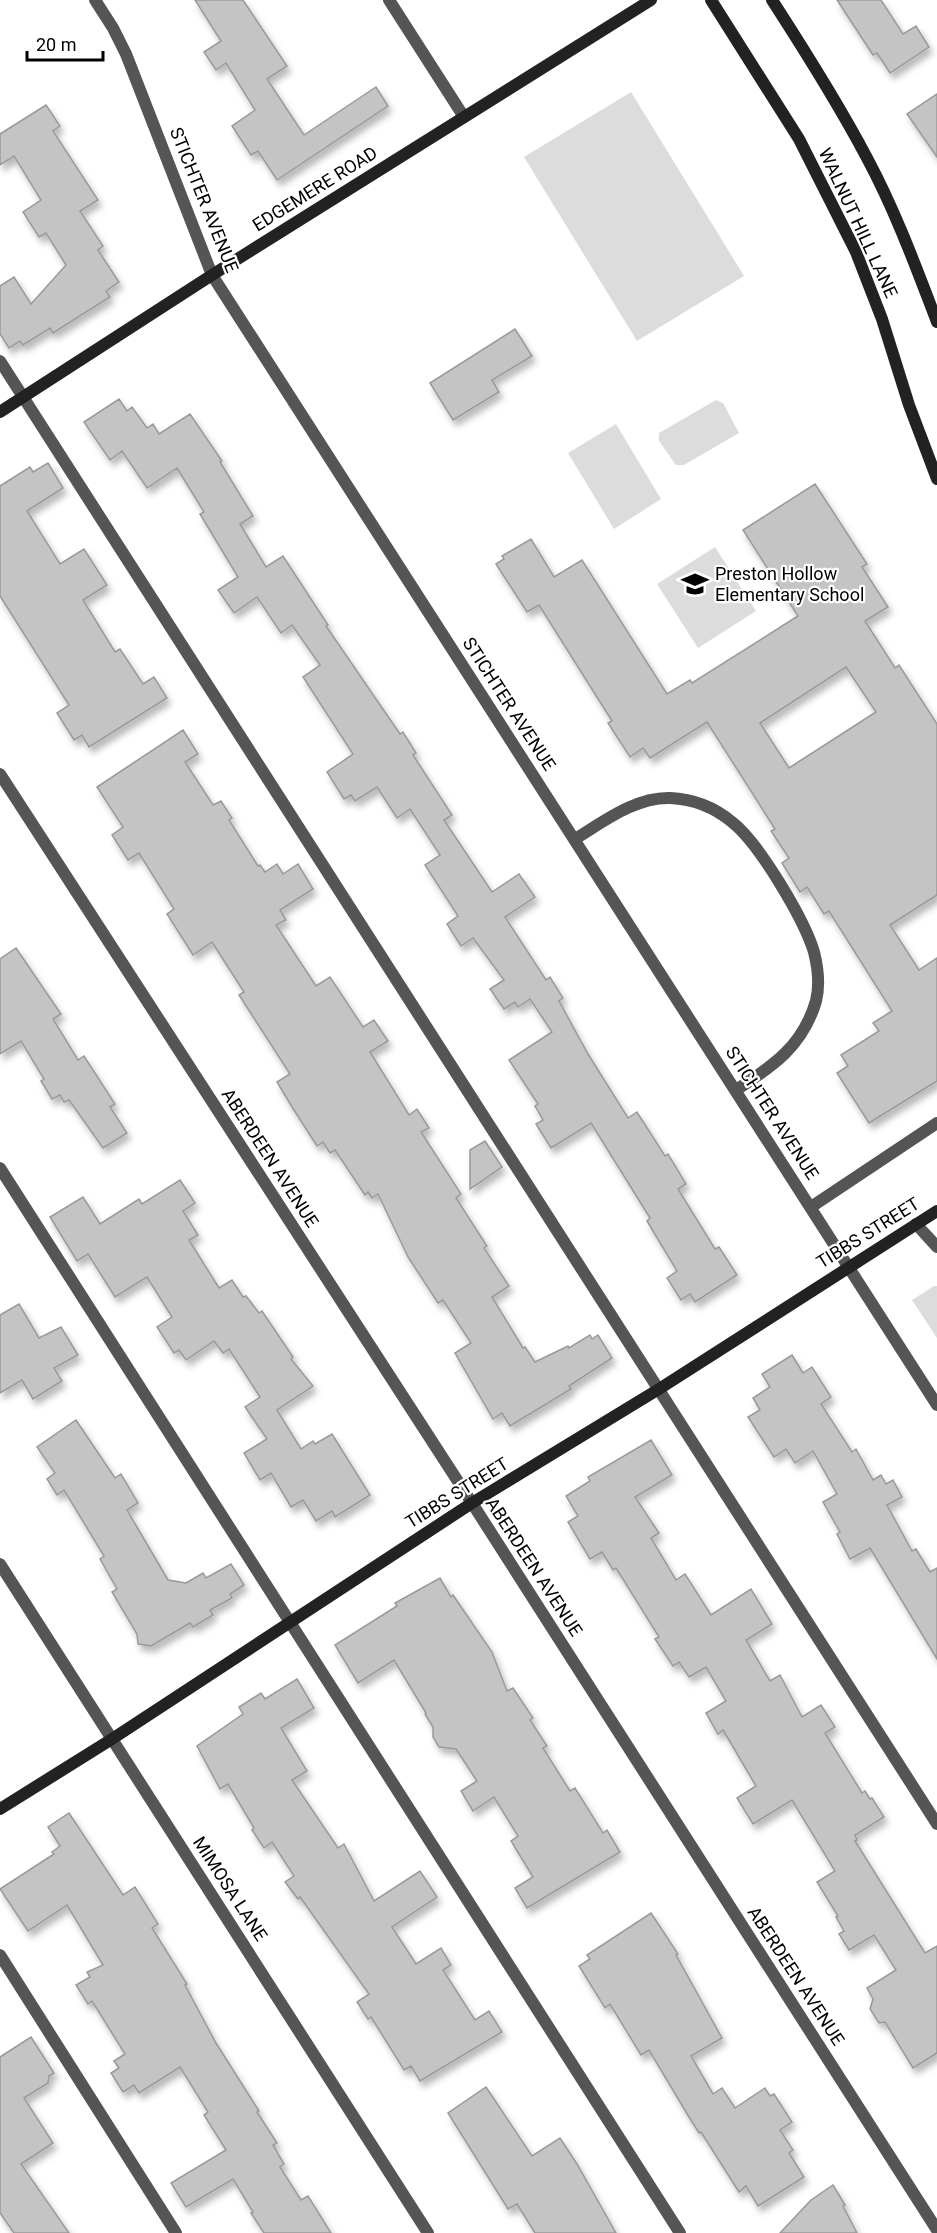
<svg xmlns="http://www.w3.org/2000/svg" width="937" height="2233" font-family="Roboto,sans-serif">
<defs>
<filter id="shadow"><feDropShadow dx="3.5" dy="6" stdDeviation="3" flood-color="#0004"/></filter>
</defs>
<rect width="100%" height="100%" fill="#fff"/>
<g fill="#dcdcdc">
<polygon points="631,92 744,276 637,341 524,157"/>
<polygon points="716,400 723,403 739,433 684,465 676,465 659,441 659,433"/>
<polygon points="616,424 661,499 614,529 568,453"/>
<polygon points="715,547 756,611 698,648 657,584"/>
<polygon points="934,1286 937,1286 937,1338 912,1300"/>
</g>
<g fill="#c4c4c4" stroke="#999" stroke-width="1.5" fill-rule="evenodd" filter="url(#shadow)">
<polygon points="195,0 243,0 287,66 267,79 304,135 376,87 388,106 277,180 258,151 251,155 232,126 255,110 226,63 216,70 204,52 221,41"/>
<polygon points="837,0 881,0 903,34 916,26 929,47 890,73 877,53 873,55"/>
<polygon points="937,94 937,157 907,114"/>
<polygon points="46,105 60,126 53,131 98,200 80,211 103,246 98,250 119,282 106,291 110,297 53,333 50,328 23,345 20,341 9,348 0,334 0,286 14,277 31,304 66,265 46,233 39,237 23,212 41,200 14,156 0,165 0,134"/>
<polygon points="515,329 532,356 492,380 499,392 453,420 430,383"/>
<polygon points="119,399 127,411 132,407 147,428 153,424 159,434 190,414 222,461 220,462 253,516 240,524 266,567 283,556 328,625 326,626 400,734 403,732 416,753 413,755 452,815 444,820 492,892 519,874 535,897 505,917 546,980 550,977 563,998 559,1001 588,1054 628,1118 637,1112 665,1156 668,1154 686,1184 678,1189 715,1249 719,1247 737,1275 695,1302 690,1294 681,1300 667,1278 677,1271 647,1221 650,1218 591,1123 551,1148 536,1124 543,1120 535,1106 538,1104 509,1060 552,1032 530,999 518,1007 515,1002 504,1009 490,989 504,980 473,938 461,946 447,924 458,916 425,865 440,855 410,809 397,818 377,787 355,801 351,795 344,799 327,772 353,754 303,677 320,665 292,625 281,633 257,597 234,613 218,590 238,577 200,514 204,512 177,468 147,488 122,451 110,460 84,422"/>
<polygon points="48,463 63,488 27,511 60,564 84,549 107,585 83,600 115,652 120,649 143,684 154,677 167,698 89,747 82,735 74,740 57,713 69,705 0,596 0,486 30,467 33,472"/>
<path d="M815,484L867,564L862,567L888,607L865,621L895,668L899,665L937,724V895L890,925L919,970L937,958V1081L869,1123L837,1073L848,1066L841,1055L879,1031L873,1023L892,1011L829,911L824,914L807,887L800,892L782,863L789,858L771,831L775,829L707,722L650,758L643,748L630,757L608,723L612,721L539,605L527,612L496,564L504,559L502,556L531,539L554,577L582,560L667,694L690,680L692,683L798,616L743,530ZM846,667L876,712L789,768L760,723Z"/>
<polygon points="183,730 198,754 185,762 213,805 221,801 232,818 229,820 258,866 260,865 265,872 277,864 283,874 298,864 313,889 280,910 286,920 276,925 316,986 330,977 363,1027 374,1020 388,1041 370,1052 409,1115 417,1109 429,1128 421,1132 461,1194 456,1198 487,1246 484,1248 509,1286 492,1297 523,1348 525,1347 535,1362 568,1346 569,1348 590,1335 592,1339 598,1335 612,1358 569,1386 571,1389 510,1426 502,1413 493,1419 455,1353 471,1343 443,1300 438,1303 408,1257 378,1194 372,1198 368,1192 365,1195 335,1150 330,1153 323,1142 317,1146 292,1107 277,1082 290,1074 239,995 244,992 212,942 193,955 167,914 174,909 139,853 128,860 112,835 123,827 97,787"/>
<polygon points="16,948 61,1014 53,1019 78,1060 84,1056 115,1104 110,1107 127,1133 103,1148 69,1100 64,1102 60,1095 52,1099 41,1081 44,1079 21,1041 0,1054 0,959"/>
<polygon points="485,1141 502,1167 470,1189 470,1150"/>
<polygon points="180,1180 195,1203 183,1211 198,1235 189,1240 219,1288 232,1280 243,1297 246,1296 259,1313 262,1311 293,1357 291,1359 313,1386 277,1410 301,1449 313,1441 315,1444 332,1434 370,1495 335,1517 332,1511 316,1521 303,1500 291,1507 271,1473 260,1480 244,1453 267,1439 245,1407 260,1397 229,1349 223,1353 214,1341 186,1360 179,1350 174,1353 157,1327 172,1317 147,1277 115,1297 88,1254 77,1261 50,1217 83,1197 100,1224 139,1199 142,1204"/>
<polygon points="19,1304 39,1338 61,1327 78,1355 54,1368 62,1381 33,1399 22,1380 0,1393 0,1315"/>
<polygon points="792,1355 803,1373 812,1367 831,1397 821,1404 852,1452 856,1449 873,1480 881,1475 886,1484 893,1480 902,1497 887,1505 912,1551 916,1549 930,1572 937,1568 937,1659 870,1548 850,1559 837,1534 840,1532 823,1502 837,1494 813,1451 795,1463 786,1449 774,1457 748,1417 760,1410 753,1398 770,1387 762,1374"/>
<polygon points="76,1420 115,1478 121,1474 138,1503 127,1510 168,1580 186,1583 203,1573 206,1578 231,1564 244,1585 230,1594 232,1598 210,1610 213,1615 193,1627 190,1623 151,1646 138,1644 137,1634 112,1592 117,1589 100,1559 104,1556 64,1490 57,1495 47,1479 55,1473 37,1447"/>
<polygon points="651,1440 672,1475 635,1497 659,1533 651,1538 676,1580 685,1574 711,1615 751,1589 772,1624 746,1640 770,1681 780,1675 802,1717 821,1705 835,1727 825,1733 862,1793 865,1791 870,1799 872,1798 884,1817 855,1835 857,1840 855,1841 925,1953 937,1946 937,2053 913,2068 885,2022 879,2023 870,2009 873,1999 867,1988 896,1970 874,1935 849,1950 839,1934 844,1931 836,1917 838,1916 817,1882 835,1871 792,1800 753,1824 737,1798 756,1786 723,1730 718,1734 706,1713 726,1701 706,1667 689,1677 679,1662 673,1666 655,1639 659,1637 616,1568 613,1570 602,1552 590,1559 568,1522 578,1516 566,1496 590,1481 588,1477"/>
<polygon points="440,1578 451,1597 453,1595 492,1652 507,1691 513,1688 533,1718 530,1720 547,1746 543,1748 570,1791 575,1788 603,1833 607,1830 620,1852 527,1908 515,1888 533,1877 511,1841 518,1836 494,1797 473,1811 461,1791 477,1781 456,1749 439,1747 433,1737 433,1727 425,1714 426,1713 394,1660 358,1683 335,1645 397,1606 395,1603"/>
<polygon points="297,1679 314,1708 281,1728 307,1771 292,1780 338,1848 344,1844 374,1901 420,1871 437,1897 392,1927 416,1964 441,1948 451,1965 443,1970 475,2020 489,2011 502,2032 420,2081 411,2066 404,2070 371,2017 368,2019 357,2002 369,1994 300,1897 298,1899 285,1882 294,1876 272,1842 264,1848 252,1830 254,1828 228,1784 220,1789 197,1746 243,1714 239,1707 261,1693 265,1699"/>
<polygon points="69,1813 123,1895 135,1887 158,1924 152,1928 187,1984 185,1985 216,2043 259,2111 257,2112 277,2143 273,2145 284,2164 280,2167 301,2200 308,2196 331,2233 264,2233 251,2213 253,2212 233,2179 186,2207 171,2183 226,2150 204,2115 208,2112 180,2067 139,2093 134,2085 123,2092 111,2073 119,2068 114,2061 125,2054 92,2001 88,2004 76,1985 90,1977 87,1972 103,1965 67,1905 28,1931 0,1889 54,1854 52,1852 60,1846 48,1827"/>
<polygon points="651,1913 678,1954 676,1955 722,2038 691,2056 713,2094 722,2088 735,2108 765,2088 770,2096 774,2094 792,2122 780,2130 793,2150 789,2153 804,2177 758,2206 746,2186 739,2192 701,2132 699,2133 689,2117 649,2050 641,2055 610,2004 605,2008 579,1966 590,1959 587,1955"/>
<polygon points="31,2037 54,2073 49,2076 48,2083 24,2098 53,2143 21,2164 69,2233 14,2233 0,2213 0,2057"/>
<polygon points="486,2087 532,2156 560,2138 577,2164 616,2233 535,2233 517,2204 508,2209 448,2113"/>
<polygon points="833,2185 845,2205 843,2206 857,2233 780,2233 811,2200"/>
</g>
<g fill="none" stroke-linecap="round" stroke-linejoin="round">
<g stroke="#555" stroke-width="12">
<polyline points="389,0 464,117"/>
<polyline points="0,361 937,1824"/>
<path d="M575,839C603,822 635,797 670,798C693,799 714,807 732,822C759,843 804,919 814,952C818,968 820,985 816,1001C803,1046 773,1066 736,1090"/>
<polyline points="0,1168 680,2233"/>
<polyline points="811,1207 937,1123"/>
<polyline points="916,1224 937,1247"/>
<polyline points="0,1955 176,2233"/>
</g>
<g stroke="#555" stroke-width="12">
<polyline points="95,0 113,28 126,54 212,275 937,1405"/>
<polyline points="0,774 472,1503 937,2230"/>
<polyline points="0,1564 428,2233"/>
</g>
<g stroke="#222" stroke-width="12">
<polyline points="711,0 799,139 856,252 882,319 909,405 937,479"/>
<path d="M772,0C805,51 838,103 867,158C895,210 916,267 937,322"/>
<polyline points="0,412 212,275 651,0"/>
<polyline points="0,1809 112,1739 472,1503 659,1389 937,1211"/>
</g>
</g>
<defs>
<symbol id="school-bare" viewBox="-9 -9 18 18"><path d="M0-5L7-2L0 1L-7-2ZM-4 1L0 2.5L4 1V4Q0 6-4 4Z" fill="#000" stroke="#fff" stroke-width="2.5" paint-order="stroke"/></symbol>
</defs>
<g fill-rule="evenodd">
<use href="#school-bare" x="676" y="565" width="38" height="38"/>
</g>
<g text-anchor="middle" stroke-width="4.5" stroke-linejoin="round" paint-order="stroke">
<g font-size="18" fill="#000" stroke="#fff">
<text transform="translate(315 189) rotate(-32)" y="6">EDGEMERE ROAD</text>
<text transform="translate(204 200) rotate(68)" y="6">STICHTER AVENUE</text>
<text transform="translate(858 223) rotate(65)" y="6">WALNUT HILL LANE</text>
<text transform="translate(509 704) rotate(57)" y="6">STICHTER AVENUE</text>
<text transform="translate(772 1113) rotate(57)" y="6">STICHTER AVENUE</text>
<text transform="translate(270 1158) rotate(57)" y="6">ABERDEEN AVENUE</text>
<text transform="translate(868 1233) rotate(-32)" y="6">TIBBS STREET</text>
<text transform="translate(457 1493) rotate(-32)" y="6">TIBBS STREET</text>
<text transform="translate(534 1567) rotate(57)" y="6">ABERDEEN AVENUE</text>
<text transform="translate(230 1889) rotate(57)" y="6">MIMOSA LANE</text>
<text transform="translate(796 1976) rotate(57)" y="6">ABERDEEN AVENUE</text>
</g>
<g font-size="18" fill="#000" stroke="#fff" text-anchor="start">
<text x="715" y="580">Preston Hollow<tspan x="715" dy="21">Elementary School</tspan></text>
</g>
</g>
<path d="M27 51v9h76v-9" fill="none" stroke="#000000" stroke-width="3"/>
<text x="36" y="51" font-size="18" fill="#000000" stroke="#ffffff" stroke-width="4.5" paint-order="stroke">20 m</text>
</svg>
